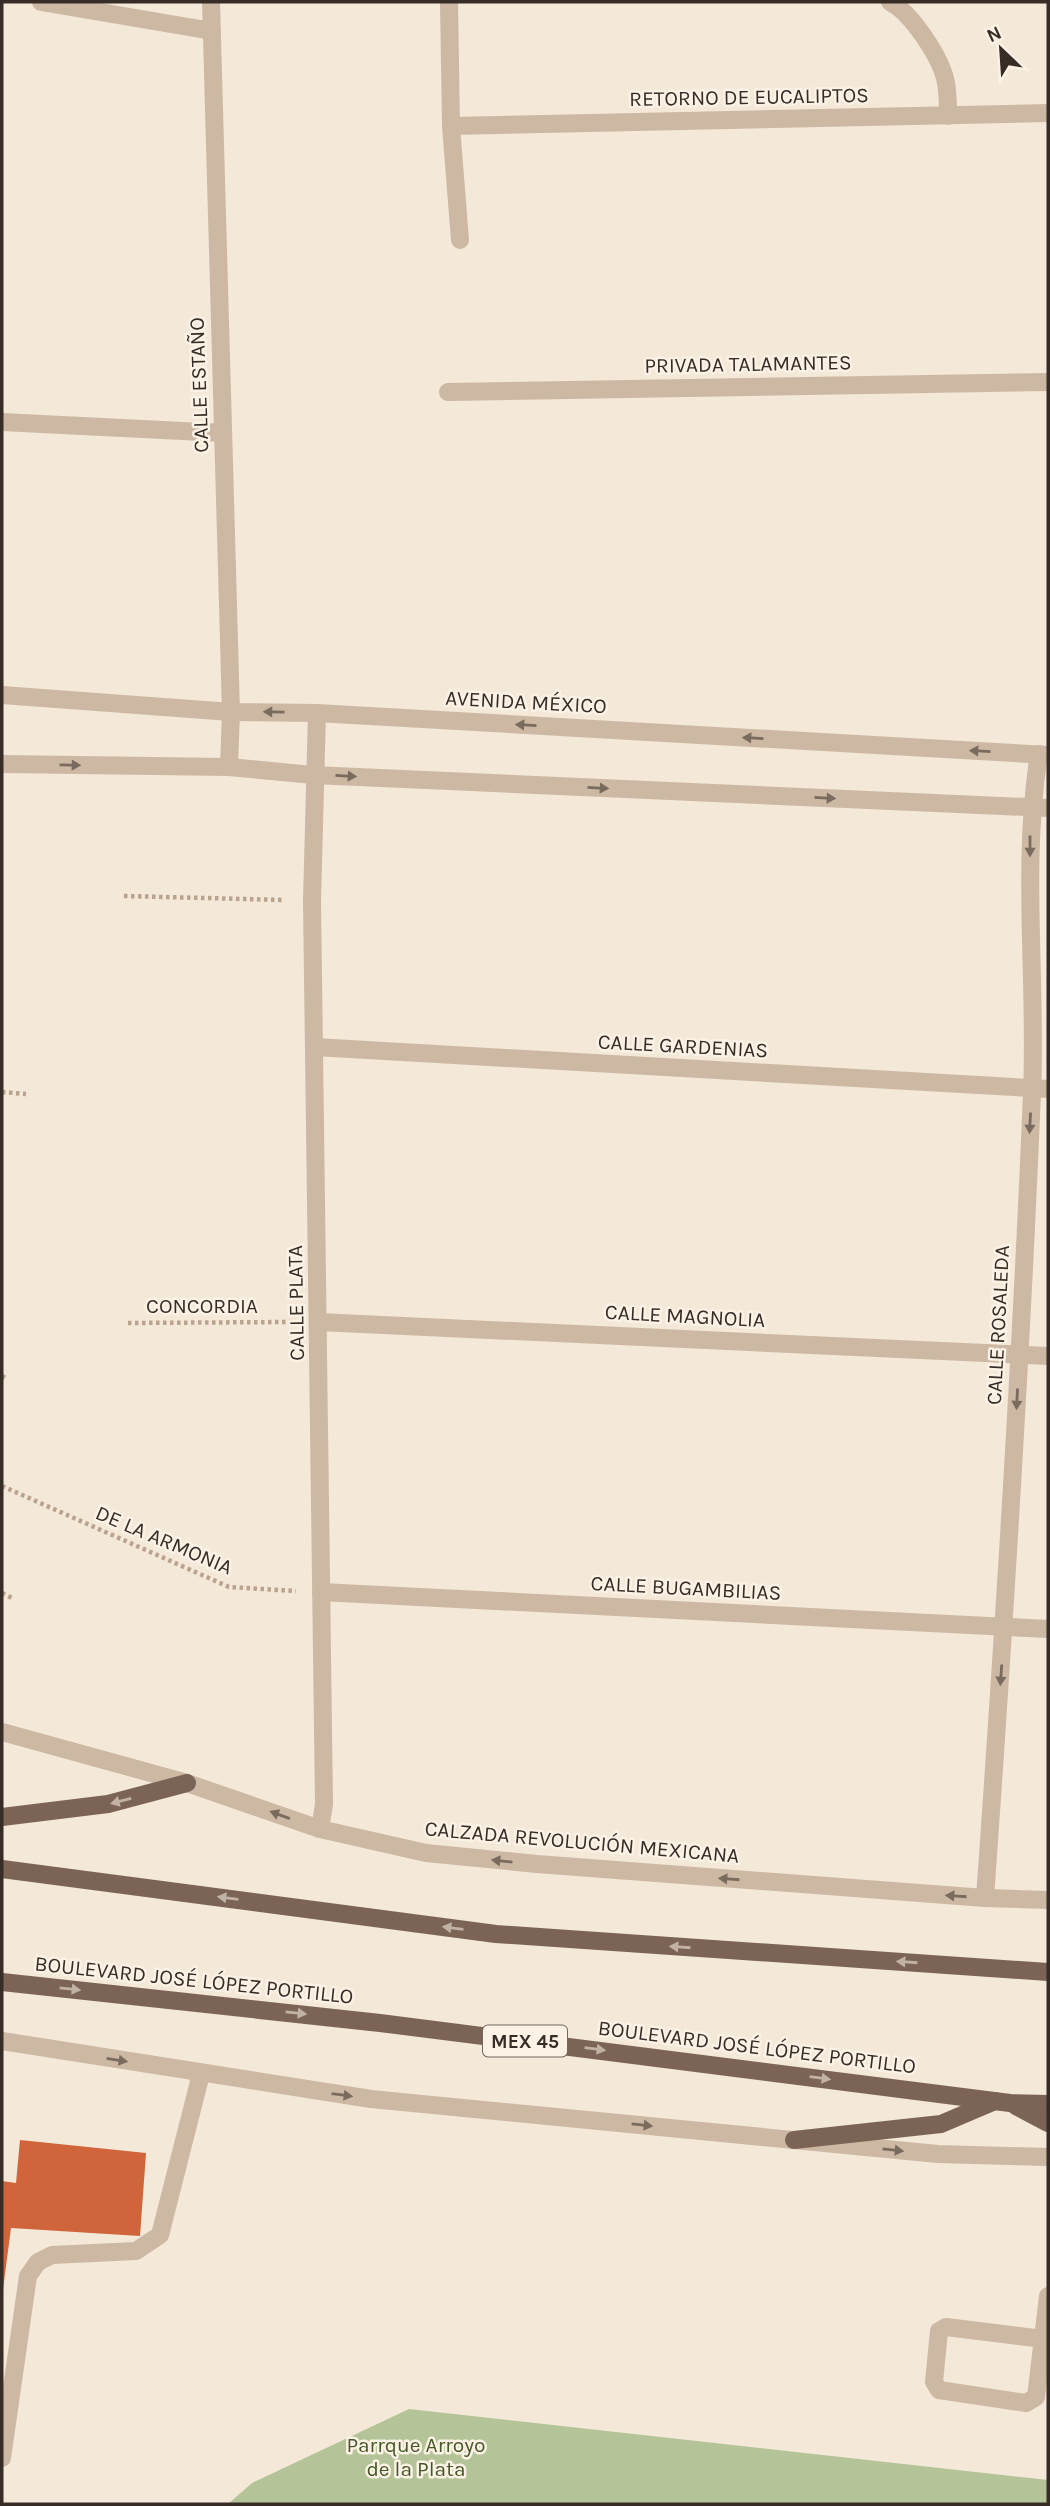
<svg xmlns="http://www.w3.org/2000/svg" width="1050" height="2506" font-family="Karla,sans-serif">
<rect width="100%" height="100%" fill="#f4e8d9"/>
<polygon fill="#b4c498" points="409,2409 1048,2480 1048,2504 228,2504 252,2483"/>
<polygon fill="#d0643a" points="20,2140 146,2153 140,2236 11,2228 2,2297 2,2181 16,2183"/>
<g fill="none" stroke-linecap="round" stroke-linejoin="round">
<g stroke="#b9a28e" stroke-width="4.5" stroke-dasharray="3.5 3.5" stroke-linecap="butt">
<polyline points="124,896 284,900"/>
<polyline points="2,1092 26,1094"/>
<polyline points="128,1323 290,1322"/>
<polyline points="2,1376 7,1379"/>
<polyline points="2,1486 229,1587 296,1591"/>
<polyline points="2,1593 12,1598"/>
</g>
<g stroke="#cdb8a4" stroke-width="18">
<polyline points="1043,2339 946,2327 939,2331 934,2382 939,2390 1026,2403 1036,2397 1048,2296"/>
<polyline points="2,2458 28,2276 38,2262 52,2255 136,2251 160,2235 201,2074"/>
</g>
<g stroke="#cdb8a4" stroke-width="18">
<polyline points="41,2 212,31"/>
<polyline points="211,2 231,712 229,767"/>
<polyline points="449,2 451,126 460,240"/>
<path d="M890,2C911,12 942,59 946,83C948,93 948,105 948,116"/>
<polyline points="451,126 1048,113"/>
<polyline points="448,392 1048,382"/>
<polyline points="2,422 223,433"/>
<polyline points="317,713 312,901 324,1804 320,1829"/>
<polyline points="315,1047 1048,1089"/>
<polyline points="319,1322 1048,1356"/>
<polyline points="321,1592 1048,1629"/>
<path d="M985,1898C1004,1630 1021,1362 1032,1093C1037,980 1021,866 1039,754"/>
</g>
<g stroke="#cdb8a4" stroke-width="18">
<polyline points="2,695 231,712 317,713 1048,755"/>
<polyline points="2,764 229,767 313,775 1048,808"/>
<polyline points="2,1732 187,1783 320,1829 426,1853 537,1864 985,1898 1048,1900"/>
<polyline points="2,2041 371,2099 938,2154 1048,2157"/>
</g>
<g stroke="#7b6456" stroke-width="18">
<polyline points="2,1817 108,1804 187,1783"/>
<polyline points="2,1869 496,1934 1048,1972"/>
<polyline points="2,1982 380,2023 1010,2103 1048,2104"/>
<polyline points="1016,2106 1048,2123"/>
<polyline points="794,2140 941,2124 995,2101"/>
</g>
</g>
<defs><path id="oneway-solid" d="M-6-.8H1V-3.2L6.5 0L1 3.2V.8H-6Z" transform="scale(1.75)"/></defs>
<g fill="#7a6b5f">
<use href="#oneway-solid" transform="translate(274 712) rotate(-179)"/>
<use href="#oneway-solid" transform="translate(526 725) rotate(-177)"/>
<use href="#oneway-solid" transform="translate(753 738) rotate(-177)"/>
<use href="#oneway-solid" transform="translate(980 751) rotate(-177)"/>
<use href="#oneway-solid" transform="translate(70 765) rotate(1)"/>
<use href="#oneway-solid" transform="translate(346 776) rotate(3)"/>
<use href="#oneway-solid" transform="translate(598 788) rotate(3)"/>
<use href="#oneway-solid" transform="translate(825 798) rotate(3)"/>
<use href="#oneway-solid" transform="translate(1030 846) rotate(90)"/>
<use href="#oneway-solid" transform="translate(1030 1123) rotate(93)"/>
<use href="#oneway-solid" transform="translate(1017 1399) rotate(93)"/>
<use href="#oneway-solid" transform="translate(1001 1675) rotate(94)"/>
<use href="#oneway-solid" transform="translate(280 1815) rotate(-160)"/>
<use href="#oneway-solid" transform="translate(502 1861) rotate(-174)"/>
<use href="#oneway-solid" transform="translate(729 1879) rotate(-176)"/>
<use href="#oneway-solid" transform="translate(956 1896) rotate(-176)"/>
<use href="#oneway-solid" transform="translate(117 2060) rotate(9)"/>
<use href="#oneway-solid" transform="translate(342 2095) rotate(7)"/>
<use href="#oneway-solid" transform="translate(642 2125) rotate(6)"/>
<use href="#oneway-solid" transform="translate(893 2150) rotate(6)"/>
</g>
<g fill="#c1b2a5">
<use href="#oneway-solid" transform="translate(121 1801) rotate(165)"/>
<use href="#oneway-solid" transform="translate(228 1898) rotate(-173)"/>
<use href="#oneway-solid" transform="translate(453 1928) rotate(-173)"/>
<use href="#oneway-solid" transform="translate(680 1947) rotate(-176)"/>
<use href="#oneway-solid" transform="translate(907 1962) rotate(-176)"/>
<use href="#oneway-solid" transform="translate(70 1989) rotate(6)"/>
<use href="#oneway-solid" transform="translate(296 2013) rotate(6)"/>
<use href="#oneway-solid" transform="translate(595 2049) rotate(7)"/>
<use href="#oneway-solid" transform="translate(820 2078) rotate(7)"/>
</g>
<g text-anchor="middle" stroke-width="5" stroke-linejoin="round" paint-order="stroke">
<rect fill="#fbf2e6" stroke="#726760" stroke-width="2" x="483" y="2025.5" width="84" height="31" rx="5"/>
<g font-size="19" font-weight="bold" fill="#372c26">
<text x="525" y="2048">MEX 45</text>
</g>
<g font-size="21" fill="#372c26" stroke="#fbf2e6">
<text transform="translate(749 97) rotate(-1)" y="7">RETORNO DE EUCALIPTOS</text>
<text transform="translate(748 364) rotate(-1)" y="7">PRIVADA TALAMANTES</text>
<text transform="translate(199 385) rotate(-92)" y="7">CALLE ESTAÑO</text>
<text transform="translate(526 702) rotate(3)" y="7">AVENIDA MÉXICO</text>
<text transform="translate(683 1046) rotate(3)" y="7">CALLE GARDENIAS</text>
<text transform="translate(296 1303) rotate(-91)" y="7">CALLE PLATA</text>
<text x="202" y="1313">CONCORDIA</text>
<text transform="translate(685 1316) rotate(3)" y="7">CALLE MAGNOLIA</text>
<text transform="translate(998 1325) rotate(-87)" y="7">CALLE ROSALEDA</text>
<text transform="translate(164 1540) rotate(23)" y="7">DE LA ARMONIA</text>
<text transform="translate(686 1588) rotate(3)" y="7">CALLE BUGAMBILIAS</text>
<text transform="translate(582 1842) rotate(5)" y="7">CALZADA REVOLUCIÓN MEXICANA</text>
<text transform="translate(194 1980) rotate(6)" y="7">BOULEVARD JOSÉ LÓPEZ PORTILLO</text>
<text transform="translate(757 2047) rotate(7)" y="7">BOULEVARD JOSÉ LÓPEZ PORTILLO</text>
</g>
<g font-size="21" fill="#455828" stroke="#fbf2e6">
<text x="416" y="2452">Parrque Arroyo<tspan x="416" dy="24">de la Plata</tspan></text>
</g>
</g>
<rect width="1050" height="2506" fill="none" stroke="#372c26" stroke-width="7"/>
<g transform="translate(1001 49) rotate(335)" stroke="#fbf2e6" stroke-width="5" paint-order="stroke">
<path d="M0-5L12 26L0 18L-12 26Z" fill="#372c26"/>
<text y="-10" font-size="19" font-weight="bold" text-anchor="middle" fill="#372c26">N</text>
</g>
</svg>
